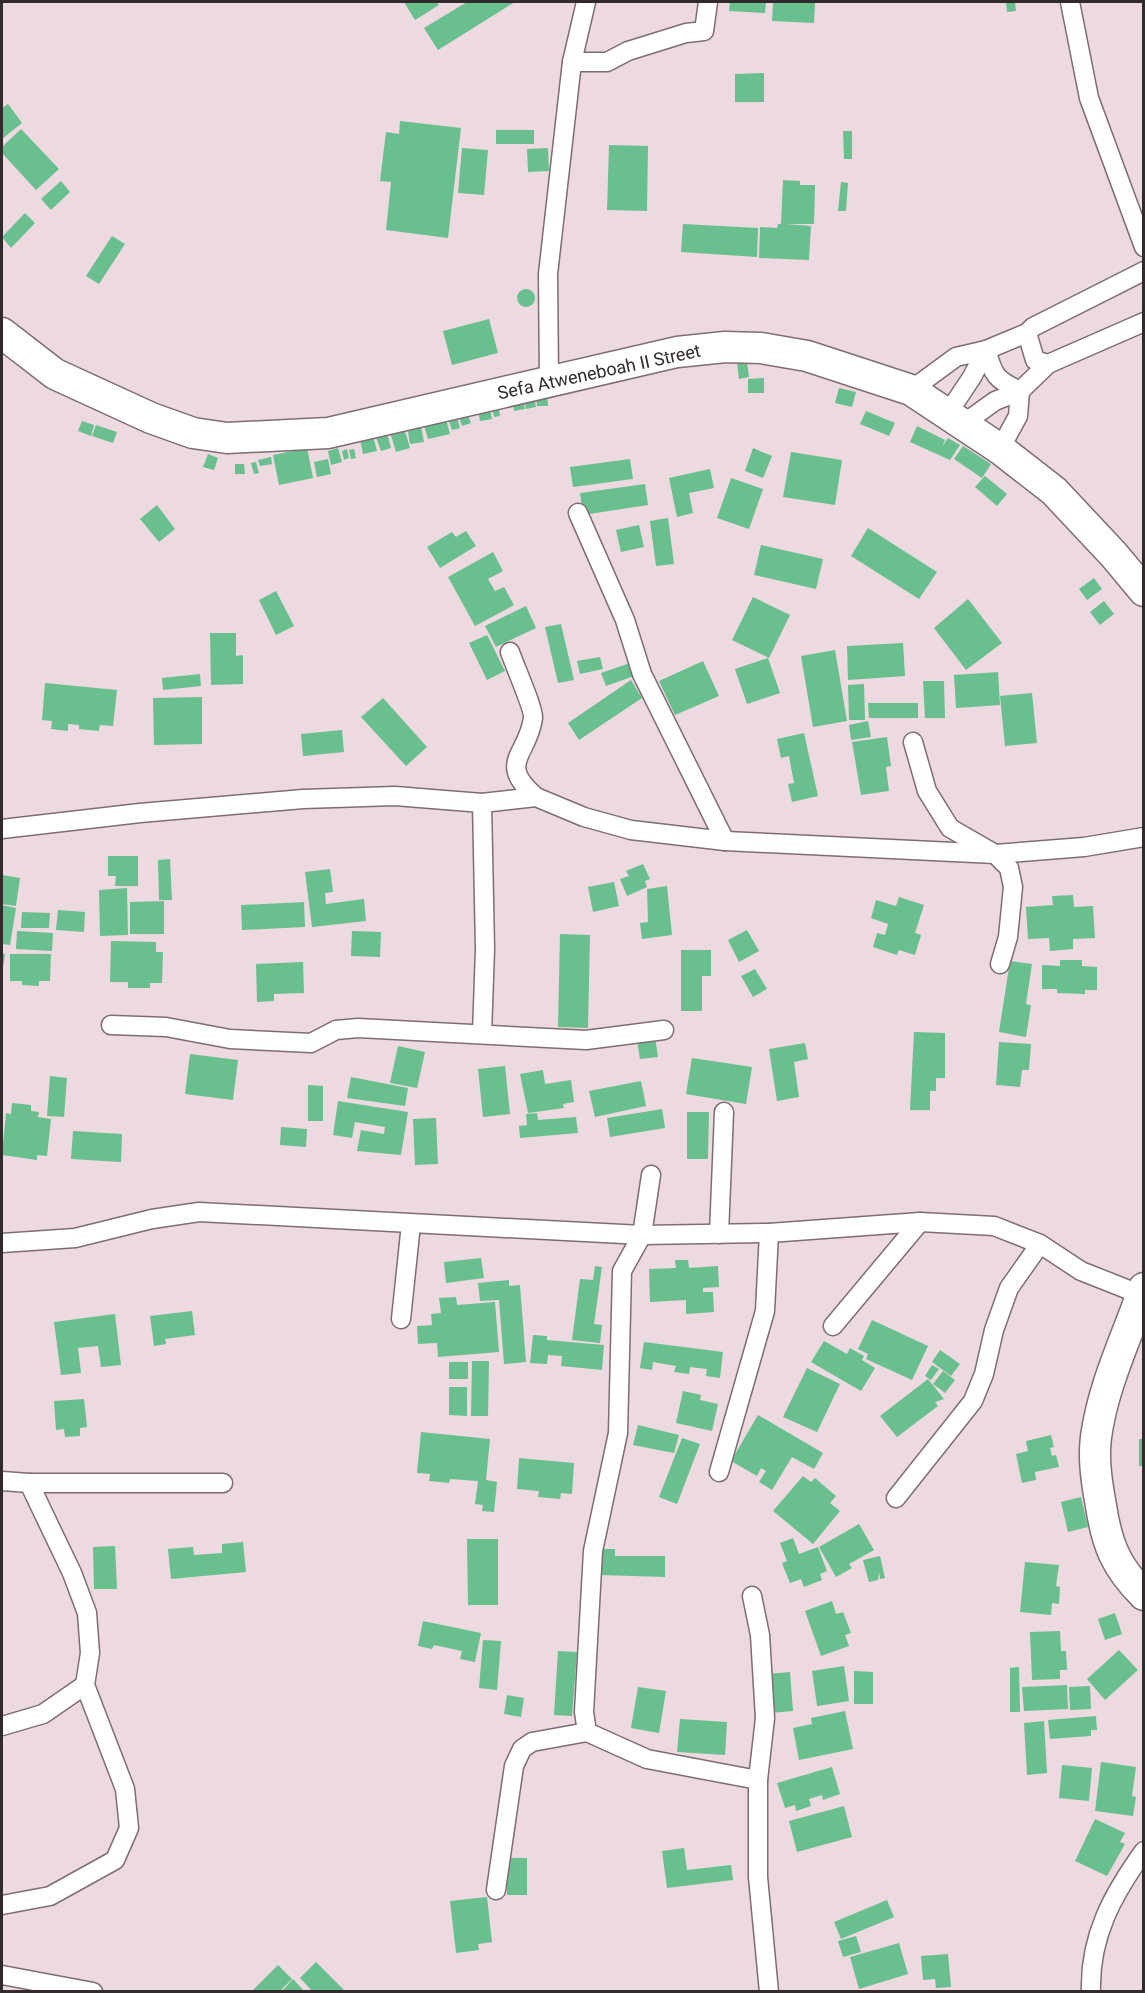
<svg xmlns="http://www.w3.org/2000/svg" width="1145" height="1993" font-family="Roboto,sans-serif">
<rect width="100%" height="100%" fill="#edd9e0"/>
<g fill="#69bf8e">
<polygon points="404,2 437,2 439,5 415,20"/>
<polygon points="467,2 515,2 438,50 424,28"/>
<polygon points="730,2 766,2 765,13 729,11"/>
<polygon points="773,2 815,2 814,23 772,21"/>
<polygon points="1006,2 1015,2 1016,11 1007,12"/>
<polygon points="764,73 764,102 735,102 735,74"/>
<polygon points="8,104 22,123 2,139 2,108"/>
<polygon points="400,121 461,128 448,238 386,230 391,182 380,181 386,132 399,134"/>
<polygon points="21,129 59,169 36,190 2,153 2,147"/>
<rect x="496" y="130" width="38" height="14"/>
<polygon points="843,131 852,131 852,159 844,159"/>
<polygon points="609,145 648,146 647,211 607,210"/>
<polygon points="462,148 488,150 484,195 458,193"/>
<polygon points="548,148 549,171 528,172 527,149"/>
<polygon points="783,180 800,181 800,185 815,185 814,224 786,224 811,226 809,260 759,258 760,227 777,228 778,224 781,224"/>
<polygon points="61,181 70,192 51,210 41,199"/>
<polygon points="841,182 848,183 846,211 838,211"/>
<polygon points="25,213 35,223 11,248 2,237"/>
<polygon points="683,224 758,228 757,257 681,252"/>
<polygon points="112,236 125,244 99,284 86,276"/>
<circle cx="526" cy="298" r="9"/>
<polygon points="489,319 498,353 452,365 443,331"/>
<polygon points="747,362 749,377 739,379 737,363"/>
<polygon points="764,378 764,393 748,393 748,379"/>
<polygon points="839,388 856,392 852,407 835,403"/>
<polygon points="533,391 536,407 526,409 523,393"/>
<polygon points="522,394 525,409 514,411 512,395"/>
<polygon points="547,394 548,406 537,406 536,395"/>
<polygon points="491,401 499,408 500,416 494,417"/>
<polygon points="489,403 492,419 480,421 477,405"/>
<polygon points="465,408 471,423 462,426 457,411"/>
<polygon points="455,410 460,428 452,430 446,413"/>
<polygon points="866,411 895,423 889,436 860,424"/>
<polygon points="445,416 450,434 428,439 423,422"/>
<polygon points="419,417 424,442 410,444 406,419"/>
<polygon points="82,421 94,425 91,436 78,431"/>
<polygon points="96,425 117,432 113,443 92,436"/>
<polygon points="403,425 410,448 396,452 389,429"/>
<polygon points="917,426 945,440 942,447 948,438 960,445 950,460 910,442"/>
<polygon points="387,433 391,448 381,451 376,437"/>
<polygon points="373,436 377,451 363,454 360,439"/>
<polygon points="963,446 991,464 982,478 954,459"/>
<polygon points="307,448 313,478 279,485 273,455"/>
<polygon points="338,448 342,462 331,465 328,451"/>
<polygon points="753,448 772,456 763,478 745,471"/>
<polygon points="347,449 349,458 344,460 342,451"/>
<polygon points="354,449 356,458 351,459 349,450"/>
<polygon points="791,452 842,460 835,505 783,497"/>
<polygon points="208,454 218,458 214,470 203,467"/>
<polygon points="271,457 272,464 260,466 258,460"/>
<polygon points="328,459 331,474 317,477 314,462"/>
<polygon points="630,459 633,479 573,487 570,467"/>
<polygon points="256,462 259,473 254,474 251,463"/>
<polygon points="235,464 244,464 245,474 235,474"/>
<polygon points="710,469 714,488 689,493 693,513 677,517 669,478"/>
<polygon points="985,476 1007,494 997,506 975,487"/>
<polygon points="731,478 763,489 749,529 717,518"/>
<polygon points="645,484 648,505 583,515 580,493"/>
<polygon points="157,505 175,529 159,542 140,519"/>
<polygon points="668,518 674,564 656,566 650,521"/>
<polygon points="639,525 644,547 621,552 616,530"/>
<polygon points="868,528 937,572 919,599 851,556"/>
<polygon points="466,531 476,546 440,568 427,547 452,532 456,537"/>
<polygon points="761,545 823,559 816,589 754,575"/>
<polygon points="493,552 503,571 488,579 495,591 504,587 514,605 475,626 448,577"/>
<polygon points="1094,578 1102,589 1087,600 1079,589"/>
<polygon points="276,591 294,626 276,635 259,600"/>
<polygon points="753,597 790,615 769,658 732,640"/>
<polygon points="968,599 1002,643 966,670 934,628"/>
<polygon points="1104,601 1114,614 1100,625 1090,612"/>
<polygon points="526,606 536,628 496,647 485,626"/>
<polygon points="561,624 574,680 558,683 545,627"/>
<polygon points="210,633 236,633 236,656 243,655 243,684 211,685"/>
<polygon points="487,635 505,671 487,680 469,643"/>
<polygon points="903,643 905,676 848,680 847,646"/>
<polygon points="835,650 847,721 813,727 801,656"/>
<polygon points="600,657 603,669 580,674 577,661"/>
<polygon points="768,658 780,693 747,704 735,669"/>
<polygon points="703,661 719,696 675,715 659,681"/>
<polygon points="630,663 634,676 606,686 601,673"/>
<polygon points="998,672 1000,705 956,708 954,675"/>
<polygon points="200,674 201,686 163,690 162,678"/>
<polygon points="631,680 642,698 579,740 568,723"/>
<polygon points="923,681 944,681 945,718 925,718"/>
<polygon points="45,683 117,690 113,726 100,725 99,731 79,729 79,725 68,724 68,731 51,729 52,721 42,720"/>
<polygon points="864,684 865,720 849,720 848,685"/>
<polygon points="1032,693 1037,743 1005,746 1000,696"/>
<polygon points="202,697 202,744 154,745 153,698"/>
<polygon points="383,698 427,747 406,766 361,717"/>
<polygon points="868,703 918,703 918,718 869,718"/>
<polygon points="868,721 871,737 851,740 849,725"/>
<polygon points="342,730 344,752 303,756 301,734"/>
<polygon points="804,733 818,796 792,802 788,784 794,783 789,756 781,758 777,739"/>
<polygon points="887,737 891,766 886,767 889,791 861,795 852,742"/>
<polygon points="108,856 138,856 138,886 115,886 116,876 108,876"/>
<polygon points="170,859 172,900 159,900 158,860"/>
<polygon points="643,864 650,879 645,881 647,887 627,896 620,879 629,876 626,871"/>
<polygon points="330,869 333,892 325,893 326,904 364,899 366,921 312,927 305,872"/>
<polygon points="2,875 20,878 16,906 2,904"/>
<polygon points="614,882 619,906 593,912 588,887"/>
<polygon points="667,886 672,935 642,939 640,923 648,922 647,889"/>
<polygon points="127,888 128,935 100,936 99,890"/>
<polygon points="1073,895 1074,907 1093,906 1095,938 1073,939 1073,949 1050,951 1049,938 1028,939 1026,907 1053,905 1052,896"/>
<polygon points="899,897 924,905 915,933 921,935 915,955 899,950 897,955 873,947 877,933 885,935 888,924 871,918 876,900 896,906"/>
<polygon points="164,901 164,934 130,934 130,902"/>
<polygon points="304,902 305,927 242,930 241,905"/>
<polygon points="2,905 16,908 10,945 2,944"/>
<polygon points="58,910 85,912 84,932 56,930"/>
<polygon points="22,912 50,913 49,928 21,928"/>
<polygon points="747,930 759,951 739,962 728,940"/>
<polygon points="17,931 53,933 52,951 16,949"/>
<polygon points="352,931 381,932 380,957 351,956"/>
<polygon points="560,934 590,935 588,1028 558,1027"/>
<polygon points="111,941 156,942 156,952 163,952 162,983 150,983 150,988 128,988 128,982 110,982"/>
<polygon points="681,950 711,950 711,976 702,976 702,1011 681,1011"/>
<polygon points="2,953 5,954 3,968 2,968"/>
<polygon points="10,954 51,954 50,981 39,981 39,986 22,985 22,981 10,981"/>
<polygon points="1060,960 1082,960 1082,966 1097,967 1097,990 1085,990 1085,994 1057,993 1057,989 1042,989 1042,965 1060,966"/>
<polygon points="1010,961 1032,964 1026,1004 1031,1005 1026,1037 999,1032"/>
<polygon points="303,962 304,993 274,994 274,1001 257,1002 256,964"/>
<polygon points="755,969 767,989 753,997 741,976"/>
<polygon points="914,1032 945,1033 945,1078 936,1078 936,1091 930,1091 930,1110 910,1110"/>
<polygon points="655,1037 658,1057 640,1059 637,1040"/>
<polygon points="999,1042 1031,1044 1029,1070 1022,1070 1020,1087 996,1085"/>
<polygon points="805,1043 808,1059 794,1062 799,1097 777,1101 769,1049"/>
<polygon points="398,1046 425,1052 417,1088 390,1083"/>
<polygon points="190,1054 238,1060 233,1100 185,1094"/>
<polygon points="692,1058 752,1067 746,1104 686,1094"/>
<polygon points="505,1066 510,1114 483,1117 478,1069"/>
<polygon points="543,1070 545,1084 571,1080 574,1102 563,1104 564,1108 528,1113 520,1074"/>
<polygon points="50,1076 67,1078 64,1117 47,1116"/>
<polygon points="351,1077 408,1088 405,1106 347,1098"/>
<polygon points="641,1081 646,1106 595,1117 589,1091"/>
<polygon points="308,1085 323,1086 323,1121 308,1121"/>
<polygon points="338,1101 408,1112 401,1155 357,1151 361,1130 384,1134 385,1127 355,1122 352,1138 333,1135"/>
<polygon points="12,1103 31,1105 31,1111 39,1112 38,1117 51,1119 47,1156 37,1155 37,1160 2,1155 6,1113 11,1114"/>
<polygon points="662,1109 665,1128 610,1137 607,1118"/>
<polygon points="687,1112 709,1112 708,1159 687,1159"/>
<polygon points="537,1113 538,1120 576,1117 578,1133 520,1138 519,1126 527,1125 526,1114"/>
<polygon points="436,1118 438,1164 415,1165 413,1119"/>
<polygon points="281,1127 307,1129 306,1147 280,1145"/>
<polygon points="73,1131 122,1134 121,1162 71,1159"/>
<polygon points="481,1258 484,1278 446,1283 444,1262"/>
<polygon points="675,1260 688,1260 689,1268 718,1266 719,1287 703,1288 703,1292 713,1292 714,1312 686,1314 686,1300 650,1302 649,1269 676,1268"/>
<polygon points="595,1266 602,1267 594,1324 602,1325 600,1343 572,1340 580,1279 593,1280"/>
<polygon points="509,1280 509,1286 520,1285 526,1362 504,1364 499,1300 480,1301 478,1283"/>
<polygon points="456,1297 457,1305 495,1302 499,1352 438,1357 437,1343 418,1344 417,1326 432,1325 431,1314 441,1313 439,1298"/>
<polygon points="192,1311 195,1335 165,1339 166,1344 154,1346 150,1316"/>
<polygon points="115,1314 121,1365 101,1367 98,1346 78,1348 81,1373 61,1375 54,1322"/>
<polygon points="872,1320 928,1346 912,1380 866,1359 868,1354 858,1349"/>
<polygon points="533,1335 547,1336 547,1340 604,1345 602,1370 561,1366 562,1356 548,1355 547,1364 530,1363"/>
<polygon points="824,1341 847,1354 850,1348 864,1356 862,1360 875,1368 861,1391 811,1362"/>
<polygon points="644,1342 723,1352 720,1378 706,1376 707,1369 690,1367 689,1374 674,1372 676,1366 653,1362 652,1370 640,1368"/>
<polygon points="940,1350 960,1364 951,1376 932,1362"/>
<polygon points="472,1361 489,1361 488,1416 471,1416"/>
<rect x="449" y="1362" width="19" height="17"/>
<polygon points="932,1365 939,1369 931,1380 925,1376"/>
<polygon points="807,1368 840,1384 817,1432 783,1417"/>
<polygon points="943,1371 955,1380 945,1393 933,1384"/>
<polygon points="928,1379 944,1399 935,1402 938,1406 897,1437 880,1416"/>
<polygon points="449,1387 467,1387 467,1416 449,1415"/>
<polygon points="683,1391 701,1395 700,1400 718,1404 712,1431 676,1423"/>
<polygon points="84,1399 87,1427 80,1428 80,1436 65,1437 64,1429 56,1430 54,1401"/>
<polygon points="758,1415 823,1453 814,1469 792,1457 772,1490 759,1482 766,1471 761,1468 757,1476 731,1461"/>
<polygon points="638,1425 679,1435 674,1453 633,1445"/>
<polygon points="421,1432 490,1439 486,1480 497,1482 494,1512 482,1511 483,1505 475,1504 478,1481 450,1479 449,1483 429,1481 430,1474 417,1473"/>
<polygon points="1051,1435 1054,1447 1050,1448 1052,1456 1056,1455 1059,1467 1035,1472 1036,1480 1022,1483 1016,1454 1028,1451 1026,1441"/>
<polygon points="682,1438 700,1444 677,1504 659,1497"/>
<rect x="1139" y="1439" width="5" height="27"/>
<polygon points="519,1458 574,1463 572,1494 561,1493 560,1499 538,1497 539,1491 517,1489"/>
<polygon points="803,1476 811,1482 815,1478 836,1496 830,1503 840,1511 813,1544 773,1511"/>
<polygon points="1081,1497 1088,1527 1068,1532 1061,1502"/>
<polygon points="859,1524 874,1550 849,1564 852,1568 836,1577 819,1547"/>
<polygon points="793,1538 799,1554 818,1547 827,1571 820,1574 822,1580 804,1587 801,1579 790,1583 782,1563 787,1561 780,1543"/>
<polygon points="467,1539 498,1539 498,1605 468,1605"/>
<polygon points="243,1542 246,1572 171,1579 168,1549 193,1547 194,1555 222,1553 222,1544"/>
<polygon points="115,1546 117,1589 94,1589 93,1547"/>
<polygon points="601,1549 615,1549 615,1556 665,1556 665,1577 600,1575"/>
<polygon points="880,1556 885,1578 880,1579 879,1572 878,1580 869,1582 863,1560"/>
<polygon points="1025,1562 1059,1565 1056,1586 1060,1587 1059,1604 1052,1603 1051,1615 1020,1612"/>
<polygon points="832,1601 836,1614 843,1612 851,1633 845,1635 849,1646 821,1656 805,1611"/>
<polygon points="1115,1613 1122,1634 1105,1640 1098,1619"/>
<polygon points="423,1621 481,1633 475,1662 460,1659 462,1651 434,1645 432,1649 418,1646"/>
<polygon points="1060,1631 1061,1651 1066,1651 1067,1670 1060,1670 1060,1679 1032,1680 1030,1632"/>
<polygon points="483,1640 501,1641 497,1690 479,1688"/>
<polygon points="1119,1650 1138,1670 1105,1700 1087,1679"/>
<polygon points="558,1651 577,1652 572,1716 554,1715"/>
<polygon points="844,1666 849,1701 817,1706 812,1671"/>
<polygon points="1019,1667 1020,1712 1010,1712 1010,1668"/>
<polygon points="854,1671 873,1672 873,1704 854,1704"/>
<polygon points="790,1672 793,1711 770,1713 767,1674"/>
<polygon points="1067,1685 1068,1709 1024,1711 1022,1687"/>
<polygon points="1090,1686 1091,1709 1070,1710 1069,1687"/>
<polygon points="638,1687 666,1691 659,1733 631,1728"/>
<polygon points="507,1695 524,1698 521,1717 504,1714"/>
<polygon points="845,1711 853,1749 799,1760 793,1728 812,1724 811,1718"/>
<polygon points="1096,1716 1097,1730 1091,1730 1091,1736 1050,1739 1048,1720"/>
<polygon points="680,1719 727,1722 725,1755 677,1752"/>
<polygon points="1044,1721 1047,1773 1027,1775 1024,1723"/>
<polygon points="1101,1762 1136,1767 1132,1796 1136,1797 1133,1816 1095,1811"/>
<polygon points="1062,1765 1092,1768 1089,1801 1059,1798"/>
<polygon points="832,1767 840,1794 823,1800 822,1795 809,1799 811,1806 796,1811 795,1805 785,1808 777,1783"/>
<polygon points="844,1806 852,1837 797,1852 789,1821"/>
<polygon points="1095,1819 1125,1833 1120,1842 1125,1844 1107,1876 1075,1861"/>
<polygon points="684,1848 687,1870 731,1865 733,1880 667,1888 662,1851"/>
<rect x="507" y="1858" width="20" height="37"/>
<polygon points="487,1897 492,1942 478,1944 479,1950 456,1953 450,1901"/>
<polygon points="887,1900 894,1917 841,1939 834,1922"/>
<polygon points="856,1936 861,1952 843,1957 838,1941"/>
<polygon points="899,1943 908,1974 859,1989 850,1957"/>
<polygon points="948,1954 951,1987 936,1988 935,1979 923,1980 921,1956"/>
<polygon points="316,1962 346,1992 313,1992 300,1978"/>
<polygon points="278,1965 292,1979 279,1992 251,1992"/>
<polygon points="293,1979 305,1992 281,1992"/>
</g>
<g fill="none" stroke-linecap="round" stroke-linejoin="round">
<defs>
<g id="minor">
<polyline points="1070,2 1089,98 1144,247"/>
<polyline points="572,62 607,62 628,51 686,33 704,31 708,2"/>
<polyline points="1144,271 1033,327 1027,333 1035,360 1048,364 1144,322"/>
<path d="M986,350C994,376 995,379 1020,391"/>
<polyline points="549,380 548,274 572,62 586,2"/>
<polyline points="911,390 956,357 986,350 1027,333"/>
<polyline points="948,413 972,377 986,350"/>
<polyline points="963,424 995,401 1020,391 1048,364"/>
<polyline points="1000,449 1018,416 1020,391"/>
<polyline points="578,513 625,620 642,674 725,841"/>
<path d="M510,652C514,664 534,709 533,718C528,756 496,762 536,797"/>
<polyline points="913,742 927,791 950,828 995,854 1009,868 1013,887 1008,937 1000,964"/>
<polyline points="482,803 485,949 482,1034"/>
<polyline points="2,829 140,813 303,799 395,796 482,803 536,797 584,817 631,830 725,841 995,854 1084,847 1144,837"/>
<polyline points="111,1025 166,1027 230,1039 311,1043 336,1030 358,1028 586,1040 664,1030"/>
<polyline points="651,1175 642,1235 622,1271 618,1433 593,1551 584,1712 587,1732 647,1759 758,1780"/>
<polyline points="719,1234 724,1112"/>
<polyline points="2,1243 75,1238 152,1219 199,1212 642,1235 769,1233 920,1222 994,1226 1040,1244 1081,1271 1144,1296"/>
<polyline points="401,1319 411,1224"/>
<polyline points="833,1326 920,1222"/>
<polyline points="719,1472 765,1311 769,1233"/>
<polyline points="2,1481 29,1483 72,1573 87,1613 90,1653 85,1685 125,1789 129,1828 115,1860 50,1896 2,1905"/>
<polyline points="29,1483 223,1483"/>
<polyline points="896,1498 973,1401 984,1374 994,1330 1009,1288 1040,1244"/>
<polyline points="752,1596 760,1635 765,1718 758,1780 758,1877 769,1992"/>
<polyline points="2,1726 43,1714 85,1685"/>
<polyline points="496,1890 514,1766 522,1749 532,1742 587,1732"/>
<polyline points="2,1975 93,1992"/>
<path d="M1091,1992C1089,1937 1113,1894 1144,1851"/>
</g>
<g id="primary">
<polyline points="2,333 55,374 151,418 193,433 227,438 328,433 677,352 725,347 761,348 807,356 911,390 1000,449 1054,491 1114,555 1144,591"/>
<path d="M1144,1288C1127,1337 1103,1385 1096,1437C1093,1460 1097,1484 1101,1506C1107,1545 1116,1567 1144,1595"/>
</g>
</defs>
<use href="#minor" stroke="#7e6d73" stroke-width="21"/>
<use href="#primary" stroke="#7e6d73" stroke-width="33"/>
<use href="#minor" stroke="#fff" stroke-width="18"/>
<use href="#primary" stroke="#fff" stroke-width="30"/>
</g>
<g text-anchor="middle" stroke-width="4.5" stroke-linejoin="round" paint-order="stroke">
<g font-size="18" fill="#31292c" stroke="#fff">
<text transform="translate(599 372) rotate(-12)" y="6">Sefa Atweneboah II Street</text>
</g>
</g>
<rect width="1145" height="1993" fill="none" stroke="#31292c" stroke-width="6"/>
</svg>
